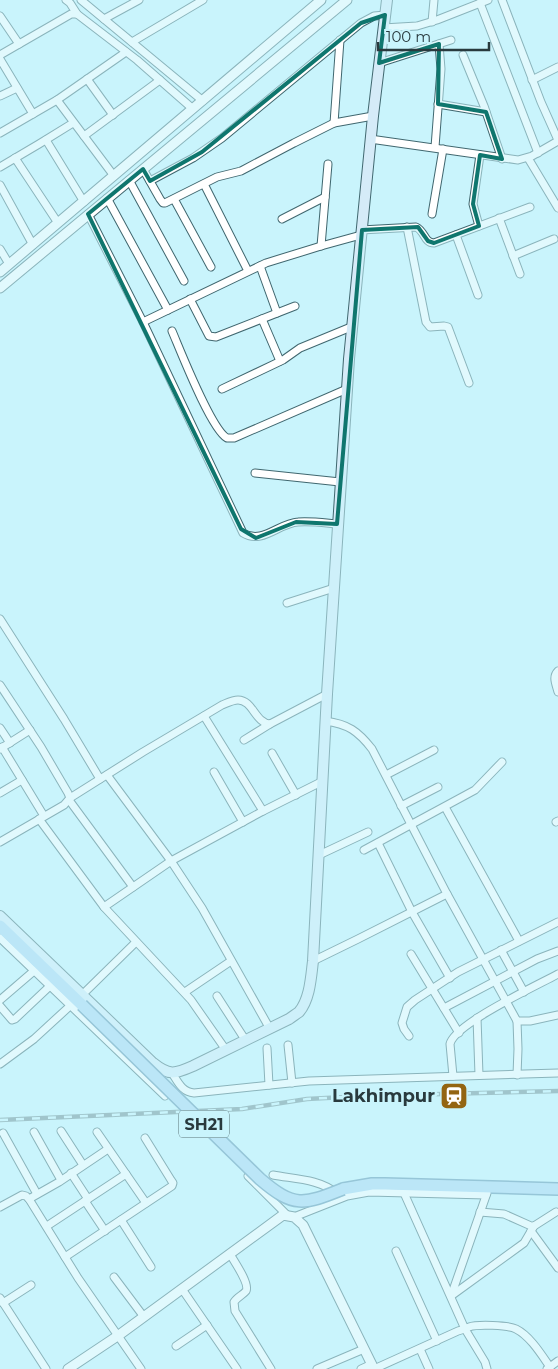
<svg xmlns="http://www.w3.org/2000/svg" width="558" height="1369" font-family="Montserrat,sans-serif">
<rect width="100%" height="100%" fill="#c9f4fc"/>
<g fill="none" stroke-linecap="round" stroke-linejoin="round">
<defs>
<g id="minor">
<polyline points="66,0 70,3 77,14"/>
<polyline points="81,0 203,101"/>
<polyline points="502,0 541,102 558,140"/>
<polyline points="480,3 538,153"/>
<polyline points="0,16 19,44"/>
<polyline points="104,19 139,0"/>
<polyline points="432,22 434,0"/>
<polyline points="383,28 417,26 437,20 488,0"/>
<polyline points="132,42 203,0"/>
<polyline points="0,55 71,14 77,14 137,60 193,109"/>
<polyline points="463,55 484,106 502,159"/>
<polyline points="0,59 33,114"/>
<polyline points="379,63 451,40"/>
<polyline points="87,79 113,115"/>
<polyline points="532,80 558,67"/>
<polyline points="0,96 17,88"/>
<polyline points="57,100 114,176"/>
<polyline points="438,104 486,112"/>
<polyline points="334,123 340,40"/>
<polyline points="0,133 57,100 126,52"/>
<polyline points="84,136 160,80"/>
<polyline points="370,139 518,160 532,156 558,141"/>
<polyline points="46,140 84,202"/>
<polyline points="435,147 441,69 439,44"/>
<polyline points="15,158 58,223"/>
<polyline points="528,158 558,208"/>
<polyline points="0,167 39,144 73,123"/>
<polyline points="143,169 160,199 163,203 165,203 217,177 241,171 294,143 334,123 373,116"/>
<polyline points="129,180 184,281"/>
<polyline points="150,181 193,158 222,138 361,23 374,16 385,15"/>
<polyline points="204,184 248,271"/>
<polyline points="0,185 33,245"/>
<polyline points="107,198 168,310"/>
<polyline points="174,199 211,267"/>
<path d="M88,214L143,322L243,533C262,545 279,523 298,522C311,521 325,523 337,524"/>
<polyline points="432,214 443,149"/>
<polyline points="499,218 520,274"/>
<polyline points="282,219 325,197"/>
<polyline points="479,226 473,204 480,155"/>
<polyline points="407,227 426,322 430,327 444,326 448,327 469,383"/>
<path d="M361,230L416,227C425,231 424,243 434,243L530,207"/>
<polyline points="456,235 478,295"/>
<polyline points="321,246 328,164"/>
<polyline points="0,249 9,264"/>
<polyline points="513,256 554,239"/>
<polyline points="260,266 277,313"/>
<polyline points="190,299 209,336 216,337 295,306"/>
<polyline points="262,319 280,361"/>
<polyline points="143,322 266,263 321,246 361,235"/>
<path d="M172,331C181,352 211,429 227,438H234L347,389"/>
<polyline points="222,389 283,360 300,348 351,327"/>
<polyline points="255,473 340,482"/>
<polyline points="287,603 334,588"/>
<polyline points="0,619 64,719 100,779"/>
<path d="M558,671C552,677 556,684 558,692"/>
<polyline points="0,685 41,747 68,793 70,798 64,805 0,842"/>
<polyline points="204,716 263,811"/>
<path d="M325,721C348,724 358,731 372,749L447,894L517,1021H530L558,1015"/>
<polyline points="0,728 10,743"/>
<polyline points="244,740 270,724"/>
<polyline points="2,747 44,816"/>
<polyline points="0,749 30,730"/>
<polyline points="272,753 296,795"/>
<polyline points="214,772 243,822"/>
<polyline points="107,775 171,861 202,908 270,1029"/>
<polyline points="386,775 434,750"/>
<polyline points="0,793 22,780"/>
<path d="M70,798L143,752L222,705C227,703 233,700 238,700C253,700 255,723 270,724L327,694"/>
<polyline points="69,800 133,887"/>
<polyline points="401,806 438,787"/>
<polyline points="445,807 519,941"/>
<polyline points="39,819 104,907 191,1000 226,1050"/>
<polyline points="556,822 558,821"/>
<polyline points="378,843 412,912 450,978"/>
<polyline points="364,850 475,790 502,762"/>
<polyline points="319,855 368,832"/>
<polyline points="104,907 171,861 263,811 323,781"/>
<polyline points="0,938 165,1096"/>
<polyline points="501,950 524,992"/>
<polyline points="411,954 459,1033"/>
<polyline points="313,961 358,939 447,894"/>
<polyline points="185,992 231,961"/>
<polyline points="82,995 136,942"/>
<polyline points="217,996 246,1041"/>
<polyline points="0,1000 35,970"/>
<polyline points="0,1006 12,1020 15,1019 51,985"/>
<polyline points="444,1008 537,959 558,951"/>
<polyline points="477,1018 479,1075"/>
<polyline points="517,1021 518,1049 517,1075"/>
<polyline points="409,1036 404,1029 402,1023 407,1007 415,1000 458,972 558,922"/>
<polyline points="288,1045 292,1083"/>
<polyline points="267,1048 269,1085"/>
<polyline points="0,1064 34,1039 71,1005"/>
<path d="M172,1073C178,1082 182,1092 194,1093L309,1081L558,1073"/>
<path d="M453,1076L450,1044C454,1024 538,985 558,974"/>
<polyline points="61,1131 83,1165"/>
<polyline points="34,1132 61,1180"/>
<polyline points="97,1132 146,1203"/>
<polyline points="3,1133 37,1194"/>
<polyline points="71,1173 88,1199"/>
<path d="M273,1175C294,1179 320,1179 336,1193"/>
<polyline points="248,1176 288,1216"/>
<polyline points="404,1193 465,1329 485,1362 487,1369"/>
<polyline points="29,1199 59,1182 108,1149"/>
<polyline points="85,1201 105,1231"/>
<polyline points="0,1207 22,1195 26,1196 29,1199 78,1278 141,1369"/>
<polyline points="480,1212 504,1214 531,1226 534,1226 556,1212"/>
<polyline points="294,1217 347,1196 369,1192 486,1195"/>
<polyline points="121,1220 151,1267"/>
<polyline points="47,1226 126,1174"/>
<polyline points="531,1231 558,1268"/>
<polyline points="396,1251 437,1341"/>
<path d="M230,1254C234,1261 250,1284 246,1291C243,1295 237,1297 234,1302L235,1311L271,1369"/>
<polyline points="65,1257 172,1186 173,1183 171,1180 145,1138"/>
<polyline points="114,1277 144,1317"/>
<polyline points="182,1289 237,1369"/>
<polyline points="451,1296 487,1193"/>
<polyline points="451,1296 524,1243 534,1226"/>
<polyline points="0,1298 46,1369"/>
<polyline points="3,1303 31,1285"/>
<polyline points="176,1346 207,1325"/>
<polyline points="420,1349 429,1369"/>
<polyline points="317,1369 364,1349"/>
<polyline points="361,1369 372,1364"/>
<path d="M374,1369L458,1331C462,1330 466,1328 469,1327C477,1324 508,1325 516,1329C530,1336 541,1354 550,1367"/>
<polyline points="547,1369 558,1361"/>
</g>
<g id="tertiary">
<polyline points="0,272 321,0"/>
<polyline points="0,288 347,0"/>
<polyline points="68,1369 119,1335 283,1215 294,1217 303,1225 374,1369"/>
</g>
<path id="secondary" d="M0,916L153,1063C169,1076 175,1074 193,1066L289,1019C292,1017 296,1014 299,1012C310,999 311,977 313,961L327,694L349,359L373,116L387,0"/>
<g id="primary">
<polyline points="0,926 82,1005"/>
<polyline points="343,1189 372,1184 385,1184 558,1189"/>
</g>
</defs>
<use href="#minor" stroke="#40676f" stroke-width="9"/>
<use href="#tertiary" stroke="#40676f" stroke-width="11"/>
<use href="#secondary" stroke="#40676f" stroke-width="12"/>
<use href="#primary" stroke="#5a8ead" stroke-width="14"/>
<use href="#minor" stroke="#fff" stroke-width="7"/>
<use href="#tertiary" stroke="#fff" stroke-width="9"/>
<use href="#secondary" stroke="#d5ebf8" stroke-width="10"/>
<use href="#primary" stroke="#acd6f2" stroke-width="11"/>
<defs>
<polyline id="rail" points="0,1120 242,1109 307,1099 364,1096 558,1091"/>
</defs>
<use href="#rail" stroke="#708d92" stroke-width="4.5"/>
<use href="#rail" stroke="#c9f4fc" stroke-width="2.5" stroke-dasharray="8" stroke-linecap="butt"/>
<defs>
<path id="primary-bridge" d="M82,1005L260,1179C294,1208 303,1205 343,1189"/>
</defs>
<use href="#primary-bridge" stroke="#5a8ead" stroke-width="14" stroke-linecap="butt"/>
<use href="#primary-bridge" stroke="#acd6f2" stroke-width="11"/>
</g>
<path d="M0 0H558V1369H0ZM385,15L379,63L439,44L438,104L486,112L502,159L480,155L473,204L479,226L434,243L428,241L418,227L362,230L337,524L296,522L256,538L241,529L88,214L143,169L150,181L202,152L361,23Z" fill="#c9f4fc" fill-opacity=".55" fill-rule="evenodd"/>
<path fill="none" stroke="#0f766e" stroke-width="4" stroke-linejoin="round" d="M385,15L379,63L439,44L438,104L486,112L502,159L480,155L473,204L479,226L434,243L428,241L418,227L362,230L337,524L296,522L256,538L241,529L88,214L143,169L150,181L202,152L361,23Z"/>
<defs>
<symbol id="station-square" viewBox="-11 -11 22 22"><rect x="-9" y="-9" width="18" height="18" rx="4" fill="#936512" stroke="#c9f4fc"/><path d="M-3-6H3Q5-6 5-4V2Q5 4 3 4L4.5 6H3L1.5 4h-3L-3 6H-4.5L-3 4Q-5 4-5 2V-4Q-5-6-3-6ZM-3.5-4v3h7v-3ZM-3.5 1v1.5H-2V1ZM2 1v1.5H3.5V1Z" fill="#fff"/></symbol>
</defs>
<g fill-rule="evenodd">
<use href="#station-square" x="438" y="1080" width="32" height="32"/>
</g>
<g text-anchor="middle" stroke-width="5" stroke-linejoin="round" paint-order="stroke">
<rect fill="#c9f4fc" stroke="#597277" stroke-width="1" x="179" y="1110.5" width="50" height="27" rx="4"/>
<g font-size="16" font-weight="bold" fill="#293a3e">
<text x="204" y="1130">SH21</text>
</g>
<g font-size="18" font-weight="bold" fill="#293a3e" stroke="#c9f4fc" text-anchor="end">
<text x="435" y="1102">Lakhimpur</text>
</g>
</g>
<path d="M378 42v8h111v-8" fill="none" stroke="#293a3e" stroke-width="2.5"/>
<text x="386" y="42" font-size="15" fill="#293a3e" stroke="#c9f4fc" stroke-width="4" paint-order="stroke">100 m</text>
</svg>
